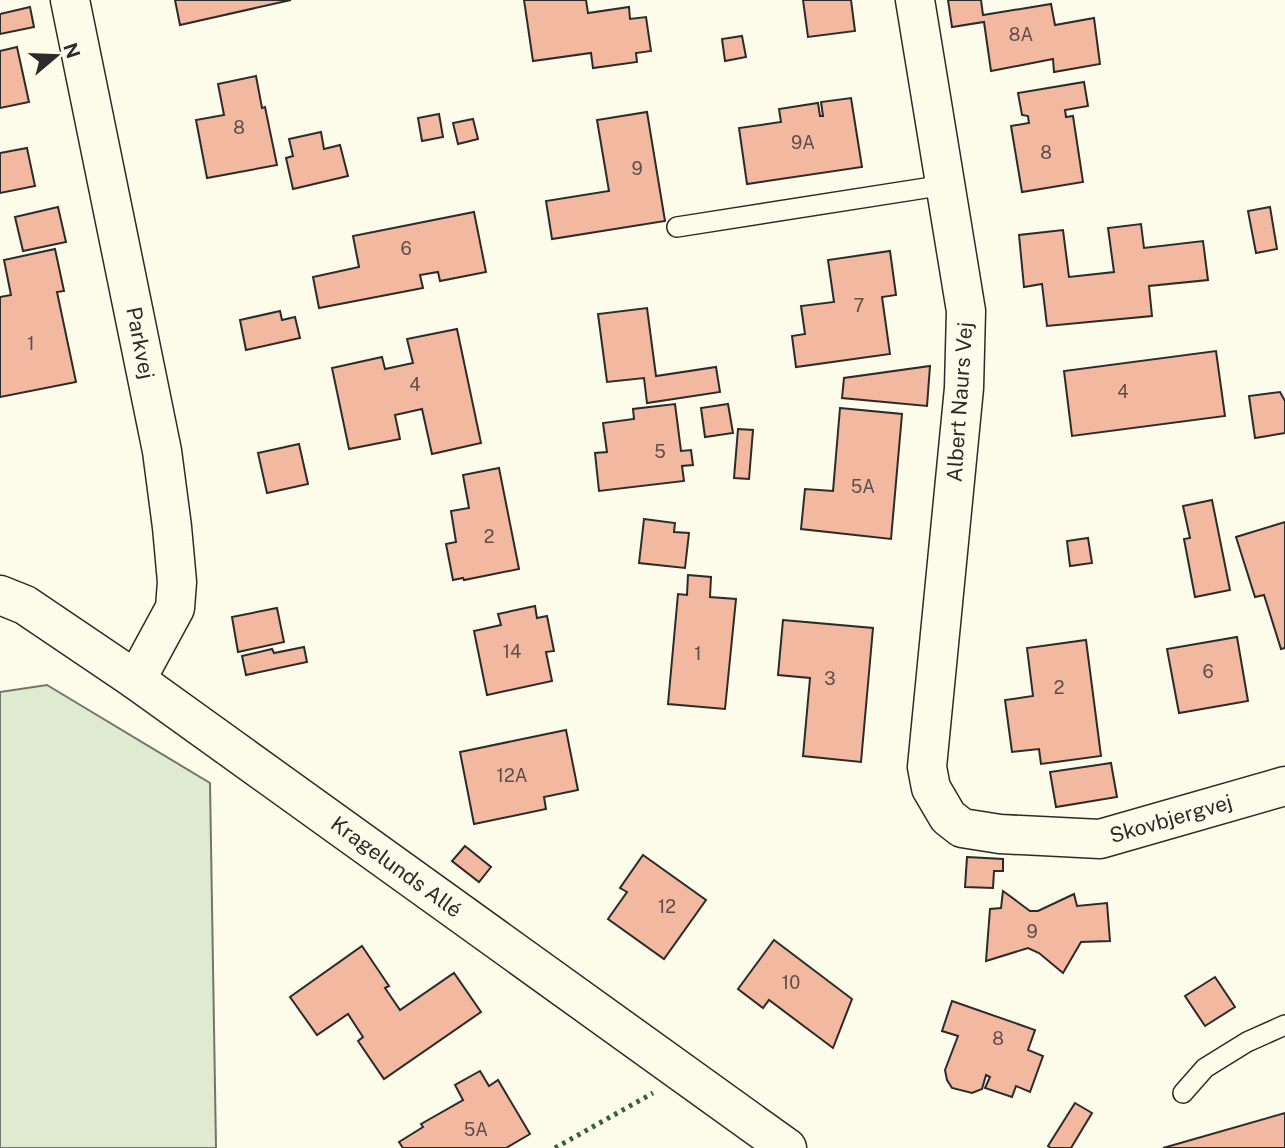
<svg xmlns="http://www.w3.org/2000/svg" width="1285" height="1148" font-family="'Public Sans',sans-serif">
<rect width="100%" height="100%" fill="#fdfbea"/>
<polygon fill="#deebd1" stroke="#74746e" stroke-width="2" points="47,685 210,783 216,1148 0,1148 0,692"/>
<g fill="#f2b8a0" stroke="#2b2b2b" stroke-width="2">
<polygon points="175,0 291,0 180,25"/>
<polygon points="524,0 586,0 588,13 629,7 630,19 646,17 651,51 636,53 637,62 593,68 591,53 533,61"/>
<polygon points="803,0 851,0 855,31 808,37"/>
<polygon points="948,0 981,0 983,15 1051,4 1055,25 1094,18 1100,64 1054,72 1053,59 991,71 984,22 952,27"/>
<polygon points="30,7 34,27 0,34 0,14"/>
<polygon points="742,36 746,57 725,61 722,39"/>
<polygon points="17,47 29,102 0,108 0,51"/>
<polygon points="256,76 262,108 265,107 277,165 207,178 196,120 224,115 218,84"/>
<polygon points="1084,82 1088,106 1065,110 1066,117 1073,116 1083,182 1022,192 1011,126 1029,123 1028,116 1022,115 1018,93"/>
<polygon points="851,98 862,167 747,184 739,128 781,122 779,109 818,103 820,116 823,116 821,102"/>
<polygon points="647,112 665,221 552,239 546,201 609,191 597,120"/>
<polygon points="439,114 443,137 422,141 418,118"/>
<polygon points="473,119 478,139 458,144 453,123"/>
<polygon points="321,132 324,149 340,145 348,176 293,189 286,158 293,156 289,139"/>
<polygon points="27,148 35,186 0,193 0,153"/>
<polygon points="58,207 66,242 23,251 15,217"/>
<polygon points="1270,207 1277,249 1256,253 1248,211"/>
<polygon points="474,212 486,272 440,281 438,272 420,275 423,288 319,308 313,277 359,267 353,236"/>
<polygon points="1141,224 1144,248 1203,241 1208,280 1149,286 1152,316 1047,326 1042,284 1024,287 1019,235 1063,230 1069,277 1114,272 1108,228"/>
<polygon points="55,249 64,291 57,292 76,382 0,397 0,297 11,295 4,260"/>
<polygon points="890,251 896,295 882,297 890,354 796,367 792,336 805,334 801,306 834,302 828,260"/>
<polygon points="647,308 656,376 716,367 720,392 647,403 644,378 607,382 598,314"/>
<polygon points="280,311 282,320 295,317 300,338 246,350 240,320"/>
<polygon points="457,329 481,443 432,454 422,409 395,415 400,439 349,449 332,368 382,357 385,369 413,363 407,339"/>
<polygon points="1216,351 1225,416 1072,436 1064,371"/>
<polygon points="930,366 927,406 842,398 844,378"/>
<polygon points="1280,392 1285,401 1285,433 1255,438 1249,396"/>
<polygon points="675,404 681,451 691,450 693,465 682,466 684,481 599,491 595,453 607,452 603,423 634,419 633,409"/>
<polygon points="728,404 733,433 705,437 701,408"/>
<polygon points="840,408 902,414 891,539 801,529 805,489 833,491"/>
<polygon points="738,429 753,430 749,479 734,478"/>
<polygon points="299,444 308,484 267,493 258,453"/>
<polygon points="499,468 519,569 464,580 463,578 453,580 446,544 456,542 451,511 469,508 463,475"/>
<polygon points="1212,500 1230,590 1195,597 1184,539 1190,538 1183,506"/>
<polygon points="644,519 675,523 674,532 689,533 685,568 639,563"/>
<polygon points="1285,522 1285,648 1281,649 1264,595 1255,597 1236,537"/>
<polygon points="1088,538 1092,563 1070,566 1067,541"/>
<polygon points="688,575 711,577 710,597 736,599 725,709 668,704 678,594 687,595"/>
<polygon points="535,606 537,618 547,616 554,651 546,652 552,681 487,695 474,631 501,625 498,614"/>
<polygon points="277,608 284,642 238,652 232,617"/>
<polygon points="783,620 873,628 861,762 803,756 810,678 778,675"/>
<polygon points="1237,637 1248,701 1179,713 1167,649"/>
<polygon points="1086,640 1101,756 1041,764 1039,749 1012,752 1005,700 1033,696 1027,648"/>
<polygon points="304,647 307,662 246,675 242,656 272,649 274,653"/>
<polygon points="566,730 578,790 544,797 546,809 474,824 460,752"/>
<polygon points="1111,763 1117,797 1056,807 1050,772"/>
<polygon points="465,846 491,867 479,882 452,861"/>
<polygon points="643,855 706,900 664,959 608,919 627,892 620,888"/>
<polygon points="967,857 1003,859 1003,871 994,871 993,888 965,887"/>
<polygon points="1003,891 1030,911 1038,911 1074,894 1077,906 1107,903 1110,941 1081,942 1063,973 1039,953 1028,948 986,961 990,909 1001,908"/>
<polygon points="774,940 852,999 833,1048 769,1000 763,1008 738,989"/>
<polygon points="362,946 389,986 385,988 400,1010 454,973 481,1012 384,1079 358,1041 363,1037 348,1014 317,1035 290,997"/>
<polygon points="1215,977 1235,1007 1205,1026 1185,996"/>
<polygon points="952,1001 1035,1030 1028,1050 1043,1056 1030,1092 1016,1086 1012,1097 985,1088 990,1077 986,1075 982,1089 972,1093 952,1088 947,1080 945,1070 958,1036 942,1031"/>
<polygon points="480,1071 489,1086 498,1080 530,1134 506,1148 403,1148 399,1142 423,1127 421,1124 463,1100 455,1085"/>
<polygon points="1075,1103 1092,1113 1071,1148 1051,1148 1048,1146"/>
<polygon points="1285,1113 1285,1148 1163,1148"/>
</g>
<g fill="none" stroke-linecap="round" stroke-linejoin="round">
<defs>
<g id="service">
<polyline points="677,227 945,185"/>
<polyline points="1183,1093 1205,1068 1247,1042 1285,1025"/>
</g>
<g id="minor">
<polyline points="70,0 162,451 172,527 177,582 175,608 136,680"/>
<polyline points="915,0 966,311 964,388 927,767 931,788 948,817 962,828 1000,834 1100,839 1285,786"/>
<polyline points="0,595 25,605 136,680 787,1148"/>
</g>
</defs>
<use href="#service" stroke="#2b2b2b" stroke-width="22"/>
<use href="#minor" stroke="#2b2b2b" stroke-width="41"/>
<use href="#service" stroke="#fdfbea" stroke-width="19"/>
<use href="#minor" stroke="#fdfbea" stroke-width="38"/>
<polyline stroke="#34623c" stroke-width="5" stroke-dasharray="3.5 5" stroke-linecap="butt" points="555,1148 653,1093"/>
</g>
<g text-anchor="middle" stroke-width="5" stroke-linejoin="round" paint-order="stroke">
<g font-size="18" fill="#5d4e48">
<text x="1021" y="41">8A</text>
<text x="239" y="134">8</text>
<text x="803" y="149">9A</text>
<text x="1046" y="159">8</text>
<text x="637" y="175">9</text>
<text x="406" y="255">6</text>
<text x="859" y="312">7</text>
<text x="31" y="350">1</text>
<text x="415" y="391">4</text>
<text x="1123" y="398">4</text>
<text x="660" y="458">5</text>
<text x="863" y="493">5A</text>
<text x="489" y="543">2</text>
<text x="512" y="658">14</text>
<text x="698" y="660">1</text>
<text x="1208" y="678">6</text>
<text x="830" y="685">3</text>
<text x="1059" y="694">2</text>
<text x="512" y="782">12A</text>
<text x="667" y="913">12</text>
<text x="1032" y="938">9</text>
<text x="791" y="989">10</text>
<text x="998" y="1045">8</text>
<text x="476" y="1136">5A</text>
</g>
<g font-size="21" fill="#2b2b2b" stroke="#fdfbea">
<text transform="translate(140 343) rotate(79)" y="7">Parkvej</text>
<text transform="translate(960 402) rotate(-86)" y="7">Albert Naurs Vej</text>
<text transform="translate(1171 819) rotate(-16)" y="7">Skovbjergvej</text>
<text transform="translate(396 867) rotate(36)" y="7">Kragelunds Allé</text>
</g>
</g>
<g transform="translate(56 56) rotate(71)" stroke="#fdfbea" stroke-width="5" paint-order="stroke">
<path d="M0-5L12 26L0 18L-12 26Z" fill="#2b2b2b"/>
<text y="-10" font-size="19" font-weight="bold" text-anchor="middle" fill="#2b2b2b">N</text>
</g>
</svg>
